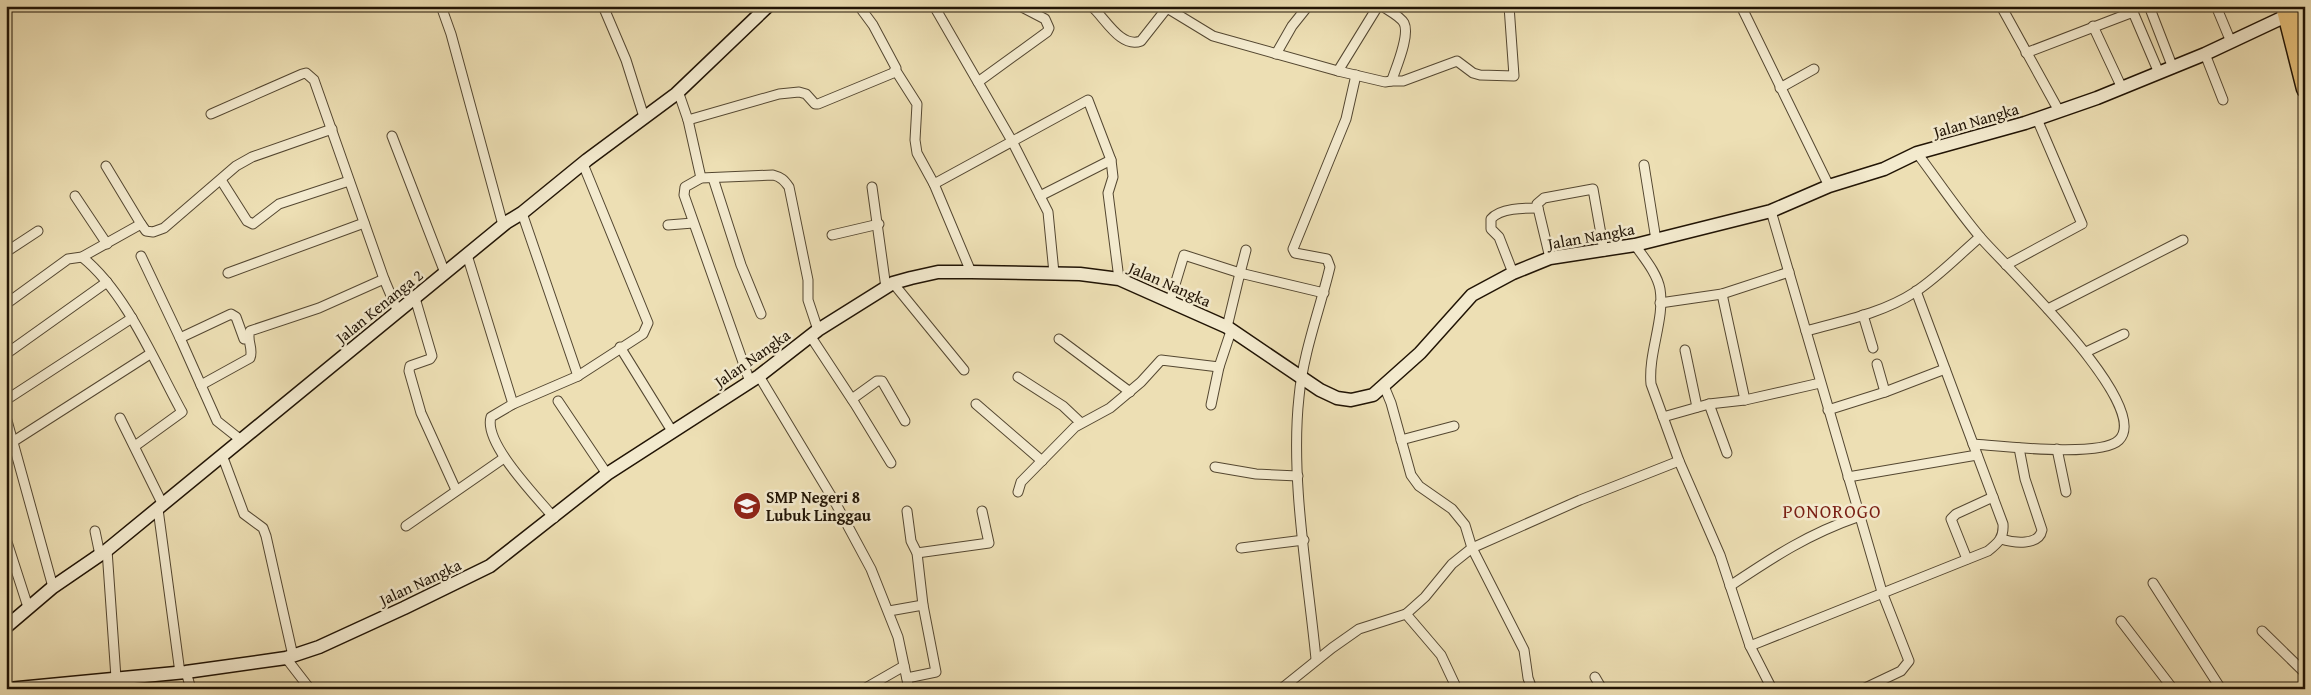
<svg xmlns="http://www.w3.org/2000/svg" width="2311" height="695" font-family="'Gentium Book Plus',serif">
<rect width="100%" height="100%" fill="#eddfb4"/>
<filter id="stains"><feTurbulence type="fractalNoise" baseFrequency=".004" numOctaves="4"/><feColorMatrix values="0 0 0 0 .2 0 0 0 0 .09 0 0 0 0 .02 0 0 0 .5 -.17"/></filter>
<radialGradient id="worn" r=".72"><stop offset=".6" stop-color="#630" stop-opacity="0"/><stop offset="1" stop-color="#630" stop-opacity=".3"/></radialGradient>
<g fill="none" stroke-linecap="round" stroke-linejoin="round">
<defs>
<g id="street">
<polyline points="441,6 451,34 503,225"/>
<polyline points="603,6 626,60 644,117"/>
<polyline points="934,6 1012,141 1048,212 1054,273"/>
<path d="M1091,6C1104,16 1120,49 1141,41L1167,8L1213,36L1338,71L1385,82L1391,81L1393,77C1397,65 1410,35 1404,23C1400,16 1389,11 1382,6"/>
<polyline points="1741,6 1829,186"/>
<polyline points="2001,6 2059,111"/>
<polyline points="2149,6 2173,68"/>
<polyline points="2216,6 2231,42"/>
<polyline points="2093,26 2122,88"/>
<polyline points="2026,53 2133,12 2159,73"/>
<polyline points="1276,54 1292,26 1308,6"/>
<polyline points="2205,54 2223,100"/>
<polyline points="896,71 917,104 915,140 917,153 934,184 971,272"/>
<polyline points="1338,71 1378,6"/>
<polyline points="1391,81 1403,81 1457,61 1473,73 1480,75 1514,76 1509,6"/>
<polyline points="978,82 1047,32 1049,28 1045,19 1020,6"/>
<polyline points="1780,88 1814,69"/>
<polyline points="678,91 688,120 701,178"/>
<polyline points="211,114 302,74 306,73 314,80 384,279 398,312"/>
<polyline points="688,120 779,94 799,92 806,94 815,104 818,104 893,73 896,68 873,25 859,6"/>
<polyline points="392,136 445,273"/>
<path d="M1917,153C1938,181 1958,211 1981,238C2004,265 2154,406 2119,440C2101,458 2001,446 1973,444"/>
<polyline points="1644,165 1656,240"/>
<polyline points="106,166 141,224 146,231 153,232 164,228 236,166 252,157 332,129"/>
<polyline points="713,178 741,265 761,314"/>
<polyline points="221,180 247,221 253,224 279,204 349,181"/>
<polyline points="934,184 1088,100 1111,160 1113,177 1108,193 1119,279"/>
<polyline points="872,187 886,288"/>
<polyline points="75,196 107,244"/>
<polyline points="1040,196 1111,160"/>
<polyline points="1538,208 1550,258"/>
<polyline points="1771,211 1882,592 1909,661 1901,671 1863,689"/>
<polyline points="522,213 578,376"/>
<polyline points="668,225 693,223"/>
<polyline points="832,235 879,224"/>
<path d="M1635,245C1644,258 1657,273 1660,289C1665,319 1648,353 1651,384L1679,461L1720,555L1750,646L1772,689"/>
<polyline points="6,252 38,231"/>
<polyline points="467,255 513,404"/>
<polyline points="141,256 180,338 217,421 241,440"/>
<path d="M82,257C126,292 155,363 182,412L135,446"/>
<polyline points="2006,265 2082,224 2037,119"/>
<polyline points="228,273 364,223"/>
<path d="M1513,273L1499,237L1491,229V219C1500,208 1524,208 1538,208L1537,204L1544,198L1593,189L1604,251"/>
<polyline points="893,283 964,370"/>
<polyline points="1722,294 1745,400"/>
<polyline points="415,298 432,356 430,359 410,366 409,371 421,413 456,490"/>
<polyline points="1170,301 1184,255 1240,273 1246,250"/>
<polyline points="1660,303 1722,294 1789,272"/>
<polyline points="6,304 68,259 82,257 141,224"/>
<polyline points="2048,309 2183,240"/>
<polyline points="1863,315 1873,348"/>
<polyline points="1227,327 1240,273 1324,293"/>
<path d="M1806,331C1843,321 1883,313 1915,292C1938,277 1959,255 1980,237"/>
<polyline points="811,337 855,404 891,463"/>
<polyline points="180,338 231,314 236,317 244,339"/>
<polyline points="1059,339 1130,392"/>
<polyline points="620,347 672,431"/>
<polyline points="1685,350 1697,407"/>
<polyline points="2086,352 2124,334"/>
<polyline points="6,354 107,282"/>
<polyline points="1877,364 1885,392"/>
<polyline points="759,376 836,504 871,569 898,637 909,689"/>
<polyline points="1018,377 1063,406 1081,423"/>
<path d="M750,382L684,195L685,187L701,178L773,175C781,177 784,180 789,187L808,280V300L818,330"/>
<path d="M201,385L250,358C254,349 246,340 250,331L319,308L384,279"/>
<polyline points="1384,386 1391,403 1411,475 1419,486 1452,509 1465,525 1472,548 1524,650 1528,678 1532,689"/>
<polyline points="852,399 877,381 882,381 905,421"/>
<polyline points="6,400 132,318"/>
<polyline points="558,401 607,474"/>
<polyline points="976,404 1042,461"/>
<polyline points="1709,404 1727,453"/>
<polyline points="1211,405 1219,367 1231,331"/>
<polyline points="1828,410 1885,392 1945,369"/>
<polyline points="6,417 53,587"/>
<polyline points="1663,417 1709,404 1745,400 1820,383"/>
<polyline points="120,418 163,505"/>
<polyline points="1401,440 1454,426"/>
<polyline points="14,441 150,354"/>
<polyline points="2057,449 2066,492"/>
<polyline points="222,455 244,514 263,528 266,536 293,656"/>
<polyline points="1215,467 1256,474 1298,476"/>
<polyline points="1848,477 1977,455"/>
<polyline points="1018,492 1021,482 1075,427 1110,408 1141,382 1161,360 1219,367"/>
<polyline points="158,509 180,673"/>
<path d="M554,518C537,497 483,443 491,417L513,404L578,376L643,334L648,323L583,164"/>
<polyline points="406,526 504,458"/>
<polyline points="95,531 100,555"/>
<polyline points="6,539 28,607"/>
<path d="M2001,539C2014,543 2039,546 2042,530L2025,479L2019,448"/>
<polyline points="1241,548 1304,540"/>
<polyline points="107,550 116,678"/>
<polyline points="917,553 989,543 982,511"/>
<polyline points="1967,559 1951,519 1956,514 1993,497"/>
<polyline points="2153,583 2221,689"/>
<path d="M1730,586C1775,556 1808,534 1860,516"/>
<polyline points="889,611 923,605"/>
<polyline points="1406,614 1441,655 1457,689"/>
<polyline points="2121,621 2173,689"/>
<polyline points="2262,631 2305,673"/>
<path d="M1750,646L1988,551C1998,543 2004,538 2003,524L1916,291"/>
<polyline points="286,658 310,689"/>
<path d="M1316,659C1308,577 1290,478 1299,397C1303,353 1320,309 1330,267L1327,259L1295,253L1293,249L1346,119L1356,75"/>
<polyline points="186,672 191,689"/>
<polyline points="1595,677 1602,689"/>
<polyline points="907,678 936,672 923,605 917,553 911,541 907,511"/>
<polyline points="864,689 904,666"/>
<polyline points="1281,689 1332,648 1359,629 1406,614 1425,597 1452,564 1472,548 1580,500 1679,461"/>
</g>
<g id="secondary">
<polyline points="6,627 53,587 107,550 507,222 522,213 587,160 676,94 768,6"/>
<polyline points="8,689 186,672 286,658 319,647 404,608 490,566 607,474 759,376 818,330 893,283 911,278 938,272 971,272 1080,274 1119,279 1227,327 1320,390 1337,398 1351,400 1373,395 1420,353 1472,295 1513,273 1550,258 1635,245 1771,211 1829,186 1884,169 1917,153 2025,123 2097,98 2205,54 2286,16"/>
</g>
<g id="highway">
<polyline points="2284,6 2305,89"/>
<polyline points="2298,6 2305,34"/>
</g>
</defs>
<use href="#street" stroke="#544731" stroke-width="11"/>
<use href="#secondary" stroke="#211405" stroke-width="15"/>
<use href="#highway" stroke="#211405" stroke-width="19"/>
<use href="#street" stroke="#f3eace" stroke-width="9"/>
<use href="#secondary" stroke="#f3eace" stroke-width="12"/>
<use href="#highway" stroke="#e6c07a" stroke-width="16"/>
</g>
<defs>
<symbol id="school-disc" viewBox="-11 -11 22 22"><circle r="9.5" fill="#8f2418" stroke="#f3eace"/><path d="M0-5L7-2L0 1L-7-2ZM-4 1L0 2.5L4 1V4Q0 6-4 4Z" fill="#fff"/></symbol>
</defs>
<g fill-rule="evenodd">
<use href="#school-disc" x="731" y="490" width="32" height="32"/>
</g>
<g text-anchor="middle" stroke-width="5" stroke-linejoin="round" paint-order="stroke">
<g font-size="16" fill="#211405" stroke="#f3eace">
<text transform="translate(1976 120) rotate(-16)" y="6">Jalan Nangka</text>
<text transform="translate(1591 236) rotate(-10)" y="6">Jalan Nangka</text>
<text transform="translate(1170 284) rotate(24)" y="6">Jalan Nangka</text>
<text transform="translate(379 306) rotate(-39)" y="6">Jalan Kenanga 2</text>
<text transform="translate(752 358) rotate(-35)" y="6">Jalan Nangka</text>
<text transform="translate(420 582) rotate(-25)" y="6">Jalan Nangka</text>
</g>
<g font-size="16" font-weight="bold" fill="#211405" stroke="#f3eace" text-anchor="start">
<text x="766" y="503">SMP Negeri 8<tspan x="766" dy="18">Lubuk Linggau</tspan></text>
</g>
<g font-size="19" letter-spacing="1" fill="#7a1f14" stroke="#f3eace">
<text x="1832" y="518">PONOROGO</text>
</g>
</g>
<rect width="2311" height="695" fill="none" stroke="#eddfb4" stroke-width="25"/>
<rect x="8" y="8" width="2296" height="680" fill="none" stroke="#211405" stroke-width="2.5"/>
<rect x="12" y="12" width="2286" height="670" fill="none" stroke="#211405"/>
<rect width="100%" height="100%" filter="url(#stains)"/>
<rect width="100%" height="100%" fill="url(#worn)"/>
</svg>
